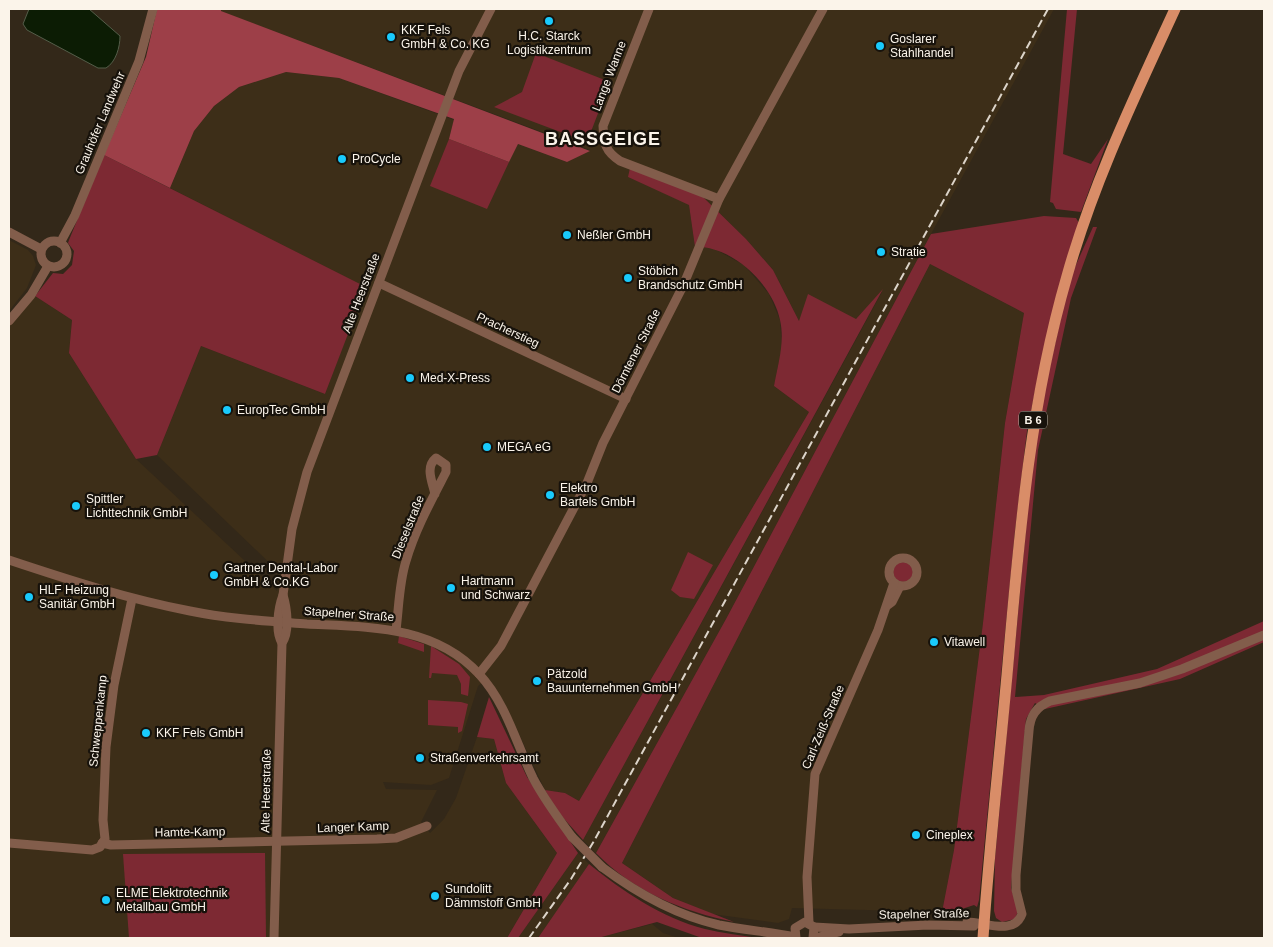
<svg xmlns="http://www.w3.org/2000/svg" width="1273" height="947" font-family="Helvetica,sans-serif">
<rect width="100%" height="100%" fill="#332819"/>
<g fill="#3d2e18">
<polygon points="221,9 1054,9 931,234 726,619 596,853 583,840 882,292 856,319 799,321 773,270 746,239 702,196 628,177 689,204 695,247 709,246 744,265 769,294 780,320 782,347 774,386 809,412 579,801 565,793 545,790 505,704 488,678 478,686 449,778 431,785 383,782 386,789 437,790 421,822 430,833 444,819 456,798 477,737 494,739 506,783 557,853 507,938 9,938 9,326 35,296 72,320 69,353 136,459 277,591 279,572 157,455 201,346 325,394 365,287 170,188 194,131 214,106 239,87 286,72 339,78 454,120 449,139 508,162 518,144 567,162 590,150 220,11"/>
<polygon points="9,240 28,250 33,256 36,265 27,288 9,311"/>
<polygon points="930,264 1024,313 1005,423 983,623 954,850 942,912 792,908 789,919 778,923 712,914 673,898 622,863"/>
<polygon points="578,853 589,864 564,902 538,938 518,938"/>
<polygon points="652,924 663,933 679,938 598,938"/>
</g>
<g fill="#7d2933">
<polygon points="1067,9 1077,9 1063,154 1091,164 1108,139 1081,212 1056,209 1053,203 1050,202"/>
<polygon points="536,53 610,82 587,142 494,107 522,92"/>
<polygon points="449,139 509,162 487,209 430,186"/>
<polygon points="104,155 366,287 325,394 201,346 157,455 136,459 69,353 72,320 35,296 53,273 63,274 72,265 74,251 68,243 69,240"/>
<path d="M630,168L702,196L746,239L773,270L799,321L808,294L856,319L883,289L583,840L558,812L545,790L565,793L579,801L809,412L774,386C778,364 785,342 780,320C773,285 732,245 695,247L689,205L628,177Z"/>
<path d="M1044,216L1076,218L1079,223L1044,347L1027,431L1015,531L979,900L977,907L974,905L959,910L942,912L954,850L983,623L1005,423L1024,313L930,264L622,863L673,898L734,922C682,911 634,892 596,853L726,619L931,234Z"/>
<polygon points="1093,227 1097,227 1071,298 1038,450 1015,697 1044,695 1157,669 1264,621 1264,642 1180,679 1045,709 1035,703 1026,719 1011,888 1018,911 1015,919 1002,922 996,918 994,911 995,858 1035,432 1070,278"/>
<polygon points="688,552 713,565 694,599 680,597 671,590"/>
<circle cx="903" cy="572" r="10"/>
<polygon points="399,636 424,644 424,652 398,643"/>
<polygon points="431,646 459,664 470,677 468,696 461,694 461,684 457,675 432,673 431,678 429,678"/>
<polygon points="489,697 527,777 578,853 518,938 507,938 557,853 506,783 494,739 477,737"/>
<polygon points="428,700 461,702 468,704 462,731 458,733 458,727 428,725"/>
<polygon points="265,853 266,938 129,938 123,854"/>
<path d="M589,864C622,891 662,918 705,929C722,933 740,935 758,938H702L657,922L598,938H538Z"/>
</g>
<polygon fill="#9d3f48" points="157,9 221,9 221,11 590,151 567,162 518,144 509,162 449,139 454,119 339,78 286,72 239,87 214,106 194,131 170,188 104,155 146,57"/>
<path fill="#0c1c04" stroke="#545d49" d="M29,9H89L120,36C120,47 116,62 106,68H98L27,30L23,24Z"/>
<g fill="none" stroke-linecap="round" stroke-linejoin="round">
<g stroke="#825d4b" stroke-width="9">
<path d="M649,9L603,126C604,144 605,151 620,161L719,199"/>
<polyline points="9,232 41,249"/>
<circle cx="54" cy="254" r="13"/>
<polyline points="60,243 75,215 139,61 153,9"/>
<polyline points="379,283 626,399"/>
<polyline points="9,321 31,295 48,266"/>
<circle cx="903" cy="572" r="14"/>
<path d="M9,560C69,580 128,599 190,611C229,619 268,621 307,624C368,627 434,625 479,674C506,703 516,743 533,778C544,799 558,818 572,837"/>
<polyline points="888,605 892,602 900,586"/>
<path d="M396,630C399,607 399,583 406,561C415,530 431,501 446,472V465L436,458C425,467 432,481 435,494"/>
<path d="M282,643C275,632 278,608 283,595L292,529L307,472L459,71L491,9"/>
<polyline points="479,674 501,646 587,483 603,443 683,286 719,199 823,9"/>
<polyline points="9,843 92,850 100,847 105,839 103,820 106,747 114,685 132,599"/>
<polyline points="102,843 111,845 377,839 396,838 427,826"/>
<path d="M602,867C638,894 675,915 719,925C745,930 770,932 795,937"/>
<path d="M967,922C985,922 1014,936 1022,914L1016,890V875L1029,731C1030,716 1036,707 1050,701L1140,683L1182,669L1264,635"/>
<polyline points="809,923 807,877 815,774 878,630 894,583"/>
<polyline points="814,927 849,929 928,925 974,926"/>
<path d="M274,938L282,643C290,632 287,608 283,595"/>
<polyline points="796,938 795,928 805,922 814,927 813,938"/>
<polyline points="815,938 839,932"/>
</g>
<path stroke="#d98d68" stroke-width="11" d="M983,938C989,850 999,763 1007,675C1019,539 1029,407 1067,276C1093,183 1135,96 1175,9"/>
<polyline stroke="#dcd4c9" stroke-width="2" stroke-dasharray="8 4" stroke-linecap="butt" points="529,938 571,879 594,841 1048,9"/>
<polyline stroke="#825d4b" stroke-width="9" points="572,837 602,867"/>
</g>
<g fill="#19cafc" stroke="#17120b" stroke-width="2">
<circle cx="549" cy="21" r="5"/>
<circle cx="391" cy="37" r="5"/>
<circle cx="880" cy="46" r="5"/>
<circle cx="342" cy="159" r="5"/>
<circle cx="567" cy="235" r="5"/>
<circle cx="881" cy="252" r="5"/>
<circle cx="628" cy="278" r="5"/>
<circle cx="410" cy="378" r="5"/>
<circle cx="227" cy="410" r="5"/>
<circle cx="487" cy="447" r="5"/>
<circle cx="550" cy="495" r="5"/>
<circle cx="76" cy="506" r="5"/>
<circle cx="214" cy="575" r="5"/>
<circle cx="451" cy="588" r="5"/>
<circle cx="29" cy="597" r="5"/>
<circle cx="934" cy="642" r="5"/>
<circle cx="537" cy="681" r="5"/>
<circle cx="146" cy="733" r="5"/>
<circle cx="420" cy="758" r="5"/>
<circle cx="916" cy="835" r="5"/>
<circle cx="435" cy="896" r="5"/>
<circle cx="106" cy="900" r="5"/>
</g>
<g text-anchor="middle" stroke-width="4.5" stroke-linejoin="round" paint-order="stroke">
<rect fill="#17120b" stroke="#b7b0a7" stroke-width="1" x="1019" y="411.5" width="28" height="17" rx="4"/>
<g font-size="11" font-weight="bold" fill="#fbf4ea">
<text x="1033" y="424">B 6</text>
</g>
<g font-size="12" fill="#fbf4ea" stroke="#17120b" text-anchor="start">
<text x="401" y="34">KKF Fels<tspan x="401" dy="14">GmbH &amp; Co. KG</tspan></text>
<text x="549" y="40" text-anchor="middle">H.C. Starck<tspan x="549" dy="14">Logistikzentrum</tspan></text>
<text x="890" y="43">Goslarer<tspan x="890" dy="14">Stahlhandel</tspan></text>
<text x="352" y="163">ProCycle</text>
<text x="577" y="239">Neßler GmbH</text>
<text x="891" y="256">Stratie</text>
<text x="638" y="275">Stöbich<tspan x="638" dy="14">Brandschutz GmbH</tspan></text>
<text x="420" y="382">Med-X-Press</text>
<text x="237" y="414">EuropTec GmbH</text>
<text x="497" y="451">MEGA eG</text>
<text x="560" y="492">Elektro<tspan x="560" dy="14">Bartels GmbH</tspan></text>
<text x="86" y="503">Spittler<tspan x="86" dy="14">Lichttechnik GmbH</tspan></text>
<text x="224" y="572">Gartner Dental-Labor<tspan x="224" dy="14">GmbH &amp; Co.KG</tspan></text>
<text x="461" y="585">Hartmann<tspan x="461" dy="14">und Schwarz</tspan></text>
<text x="39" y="594">HLF Heizung<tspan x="39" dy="14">Sanitär GmbH</tspan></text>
<text x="944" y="646">Vitawell</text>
<text x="547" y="678">Pätzold<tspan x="547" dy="14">Bauunternehmen GmbH</tspan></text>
<text x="156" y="737">KKF Fels GmbH</text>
<text x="430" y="762">Straßenverkehrsamt</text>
<text x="926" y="839">Cineplex</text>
<text x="445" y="893">Sundolitt<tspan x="445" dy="14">Dämmstoff GmbH</tspan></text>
<text x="116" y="897">ELME Elektrotechnik<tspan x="116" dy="14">Metallbau GmbH</tspan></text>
</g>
<g font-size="12" fill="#fbf4ea" stroke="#17120b">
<text transform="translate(609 76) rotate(-69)" y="4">Lange Wanne</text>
<text transform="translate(100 123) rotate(-67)" y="4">Grauhöfer Landwehr</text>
<text transform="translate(361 293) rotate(-69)" y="4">Alte Heerstraße</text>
<text transform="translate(508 330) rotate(25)" y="4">Pracherstieg</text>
<text transform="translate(636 351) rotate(-63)" y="4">Dörntener Straße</text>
<text transform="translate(408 527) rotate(-68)" y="4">Dieselstraße</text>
<text transform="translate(349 614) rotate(4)" y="4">Stapelner Straße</text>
<text transform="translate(98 721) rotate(-84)" y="4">Schweppenkamp</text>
<text transform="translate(823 727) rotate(-67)" y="4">Carl-Zeiß-Straße</text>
<text transform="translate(266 791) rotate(-89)" y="4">Alte Heerstraße</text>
<text transform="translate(353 827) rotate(-2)" y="4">Langer Kamp</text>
<text transform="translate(190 832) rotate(-1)" y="4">Hamte-Kamp</text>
<text transform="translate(924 914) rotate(-1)" y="4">Stapelner Straße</text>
</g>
<g font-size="18" font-weight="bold" letter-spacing="1" fill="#fbf4ea" stroke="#17120b">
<text x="603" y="145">BASSGEIGE</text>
</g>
</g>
<rect width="1273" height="947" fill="none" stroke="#fbf4ea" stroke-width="20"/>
</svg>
